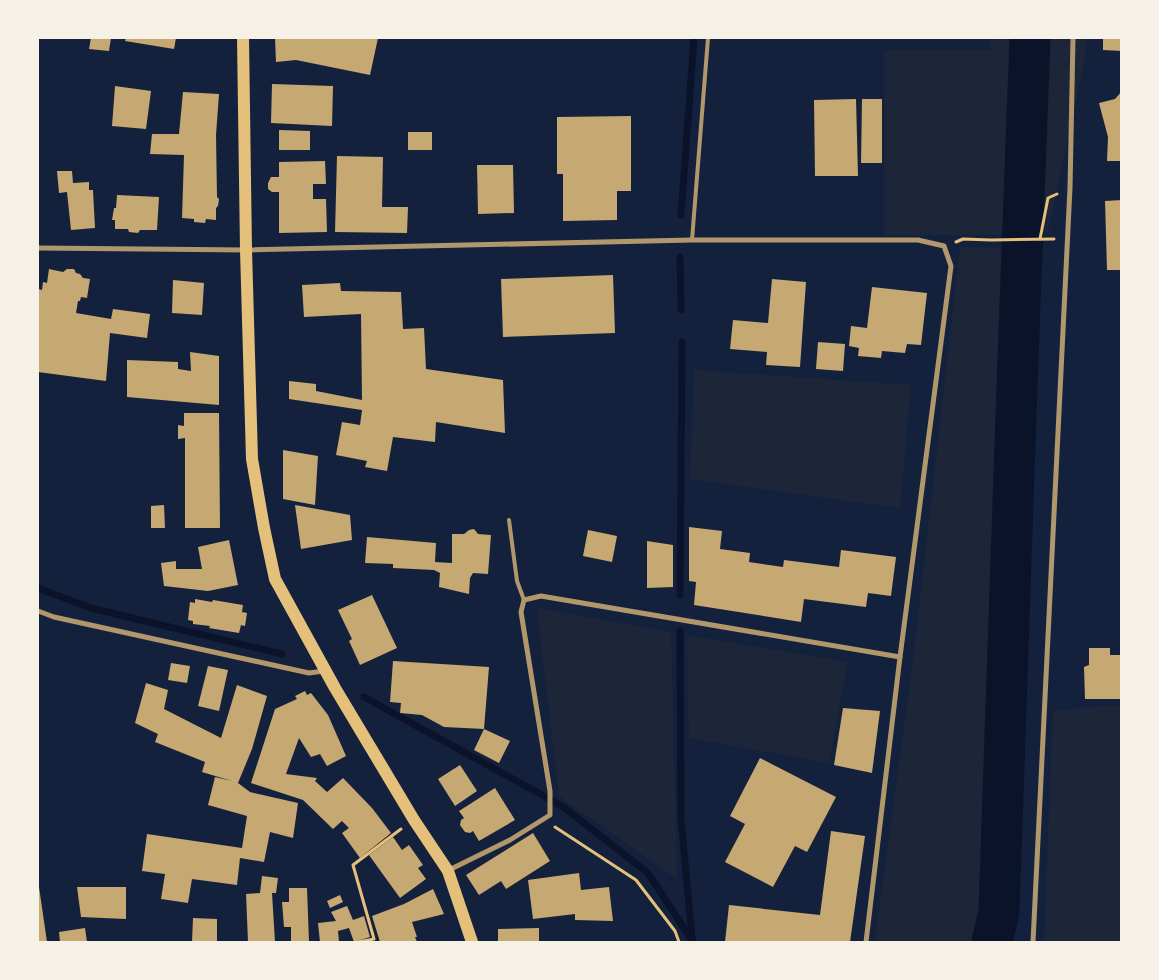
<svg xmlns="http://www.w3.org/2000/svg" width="1159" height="980" font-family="'PT Sans',sans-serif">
<rect width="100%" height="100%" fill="#14213d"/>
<g fill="#1d2539">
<polygon points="991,38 1086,38 1085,58 1048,232 993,235 884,235 884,50 990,50"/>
<polygon points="960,247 1011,248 991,691 993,908 980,942 883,942 875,940 913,660"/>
<polygon points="694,370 911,385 900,508 690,479"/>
<polygon points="537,608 671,632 677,879 559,796"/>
<polygon points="686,635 848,662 829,763 689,738"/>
<polygon points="1121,705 1121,942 1044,942 1053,710"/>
</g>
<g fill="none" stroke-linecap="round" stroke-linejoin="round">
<g stroke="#0b132b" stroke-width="7">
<polyline points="681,215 694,38"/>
<polyline points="680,257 681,310"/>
<polyline points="38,588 91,608 282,654"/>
<polyline points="680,595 682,342"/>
<polyline points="680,631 681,818 692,938"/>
<polyline points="364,697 562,806 648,873 693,942"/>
</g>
<polyline stroke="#0b132b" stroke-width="41" points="992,942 999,911 1017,386 1030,38"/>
</g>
<g fill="#c6a872">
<polygon points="91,38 111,38 109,51 89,49"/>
<polygon points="126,38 176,38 174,49 125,41"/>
<polygon points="275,38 378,38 370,75 296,60 276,62"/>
<polygon points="1103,38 1122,38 1122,51 1103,50"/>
<polygon points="272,84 333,86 332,126 271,123"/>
<polygon points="115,86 151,91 146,129 112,126"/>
<polygon points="1122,91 1122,161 1107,161 1108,137 1099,103 1115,99"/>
<polygon points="183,92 219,94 216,135 217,197 219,199 218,206 216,208 216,220 206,219 205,223 194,222 194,219 182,218 184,155 150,154 152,134 179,134"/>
<polygon points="856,99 858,176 815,176 814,100"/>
<polygon points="862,99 882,99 882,163 861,163"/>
<polygon points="631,116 631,191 617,191 617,220 563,221 563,174 557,174 557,117"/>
<polygon points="279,130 310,131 310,150 279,150"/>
<rect x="408" y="132" width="24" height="18"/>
<polygon points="337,156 383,157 382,207 408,207 407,233 335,232"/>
<polygon points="325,161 326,184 313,184 313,199 326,199 327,232 279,233 279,192 272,192 268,189 268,183 271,177 279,177 279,162"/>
<polygon points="477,165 513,165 514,213 478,214"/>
<polygon points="57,171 72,171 73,183 89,182 89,190 93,190 95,228 71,230 67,192 59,193"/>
<polygon points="117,195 159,197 157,230 140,230 138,233 129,232 128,229 115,229 115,220 112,220 114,208 116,208"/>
<polygon points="1122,200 1122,270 1107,270 1105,201"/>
<polygon points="49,269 63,272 67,269 74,269 76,273 80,274 83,278 90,279 87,298 81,297 80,301 78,301 76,313 111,319 113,309 150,314 147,338 110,333 106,381 38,372 39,310 38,310 38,289 42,290 43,282 47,283"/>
<polygon points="613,275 615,333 503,337 501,279"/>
<polygon points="772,279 806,282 800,367 766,365 767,352 730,349 733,320 768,323"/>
<polygon points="173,280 204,283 202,315 172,313"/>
<polygon points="340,283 341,291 401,292 403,329 424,328 426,369 503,380 505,433 436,422 435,442 393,437 387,471 365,467 367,461 336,455 342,422 360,425 362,410 289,399 289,381 316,384 316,391 362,400 361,314 304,317 302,285"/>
<polygon points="872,287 927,293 921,345 907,344 905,353 882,351 881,358 858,356 859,348 849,346 851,326 867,328"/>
<polygon points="818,342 845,344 843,371 816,369"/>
<polygon points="190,352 219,356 219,405 127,397 127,360 178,362 178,369 191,371"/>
<polygon points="184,413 219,413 220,528 185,528 185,438 178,439 178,425 184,426"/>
<polygon points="283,450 318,456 315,505 283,499"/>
<polygon points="164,505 165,528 151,528 151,506"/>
<polygon points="295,505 350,515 352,540 301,549"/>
<polygon points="689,527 722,531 720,549 750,553 749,562 783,567 784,560 839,567 841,550 896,557 891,596 868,593 866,607 804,599 801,622 694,605 696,582 689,581"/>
<polygon points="474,529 478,534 491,535 488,574 473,573 470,578 469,594 439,587 440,573 434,570 393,568 393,564 365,563 367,537 436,543 435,562 452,563 452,534 464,534 469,530"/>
<polygon points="588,530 617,536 612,562 583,556"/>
<polygon points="229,540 238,585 208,591 164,586 161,563 176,561 176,569 202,569 198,547"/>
<polygon points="647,541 673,545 673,587 647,588"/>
<polygon points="372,595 397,648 360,665 349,641 352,639 338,610"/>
<polygon points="195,599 212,602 213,600 243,605 242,612 247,613 245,626 241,625 239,633 209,628 210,626 193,624 193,621 188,620 190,602 195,603"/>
<polygon points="1089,648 1110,648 1110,655 1122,655 1122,699 1085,699 1084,667 1089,665"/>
<polygon points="393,661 489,667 484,729 510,741 499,763 474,750 484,729 444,727 422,715 400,713 401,703 390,702"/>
<polygon points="171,663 190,666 187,683 168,680"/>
<polygon points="208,666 228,670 219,711 198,706"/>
<polygon points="146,683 168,690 164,709 221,738 237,685 267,696 252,749 238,783 250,792 298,803 293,838 270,832 264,862 240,858 237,885 192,879 188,903 161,899 165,874 142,871 147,834 242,848 247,816 208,805 215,777 232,781 202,772 205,762 155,742 158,734 135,723"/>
<polygon points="305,691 307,695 311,693 328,715 346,756 327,766 320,754 311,757 299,738 286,774 317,778 315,781 327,792 343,778 372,808 391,833 360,858 342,833 349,828 342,821 333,829 303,800 251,783 275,709 297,699 295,696"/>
<polygon points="843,708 880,711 872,773 834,765"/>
<polygon points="760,758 836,797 807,852 795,846 773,887 725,862 745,824 730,816"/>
<polygon points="460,765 477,791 455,806 438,779"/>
<polygon points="495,788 515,820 479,841 473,831 470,833 465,832 460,825 461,820 464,818 459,811"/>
<polygon points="831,831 865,836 850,942 725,942 729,905 820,915"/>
<polygon points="533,833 550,861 506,889 501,881 479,895 466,875"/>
<polygon points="393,837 402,850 409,845 423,865 418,868 426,879 400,898 369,855"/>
<polygon points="579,873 581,890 609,887 613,921 575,920 575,914 533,919 528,880"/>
<polygon points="262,876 278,878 276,893 272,893 275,942 248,942 246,894 260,893"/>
<polygon points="38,887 39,887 47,942 38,942"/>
<polygon points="77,887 126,887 126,919 81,917"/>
<polygon points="289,888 307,888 309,941 291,941 291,927 284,927 282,902 289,902"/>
<polygon points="433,889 444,914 412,922 417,937 415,937 417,942 380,942 372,916 404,904"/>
<polygon points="340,895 343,902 330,908 327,901"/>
<polygon points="347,906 353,920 364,916 370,937 354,942 349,928 338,931 339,942 320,942 318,923 336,921 331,912"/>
<polygon points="193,918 217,919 217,942 192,942"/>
<polygon points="85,928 87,942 60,942 59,932"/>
<polygon points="539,928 539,942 498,942 498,929"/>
</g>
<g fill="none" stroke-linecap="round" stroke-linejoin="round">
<g stroke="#e5c07b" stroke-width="3">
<polyline points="1040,239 1048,198 1057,194"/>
<polyline points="956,242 963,239 991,240 1054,239"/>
<polyline points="555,827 636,880 675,931 679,942"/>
<polyline points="358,942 374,939 353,865 401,829"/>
</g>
<g stroke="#b1986c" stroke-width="4">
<polyline points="692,240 708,38"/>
<polyline points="509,520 517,581 524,600"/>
</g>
<g stroke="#b1986c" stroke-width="5">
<polyline points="38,248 246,250 692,240 918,240 944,246 951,266 900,657 866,942"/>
<polyline points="38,611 54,617 309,673 324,671"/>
<polyline points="449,870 510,840 550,815 550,791 521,612 524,600 541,596 900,657"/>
<polyline points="1033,942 1070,188 1073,38"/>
</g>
<polyline stroke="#e5c07b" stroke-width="12" points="243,38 246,250 252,459 264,528 275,579 335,688 414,820 448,871 472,942"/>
</g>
<rect width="1159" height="980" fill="none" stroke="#f6f1e7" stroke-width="78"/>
</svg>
